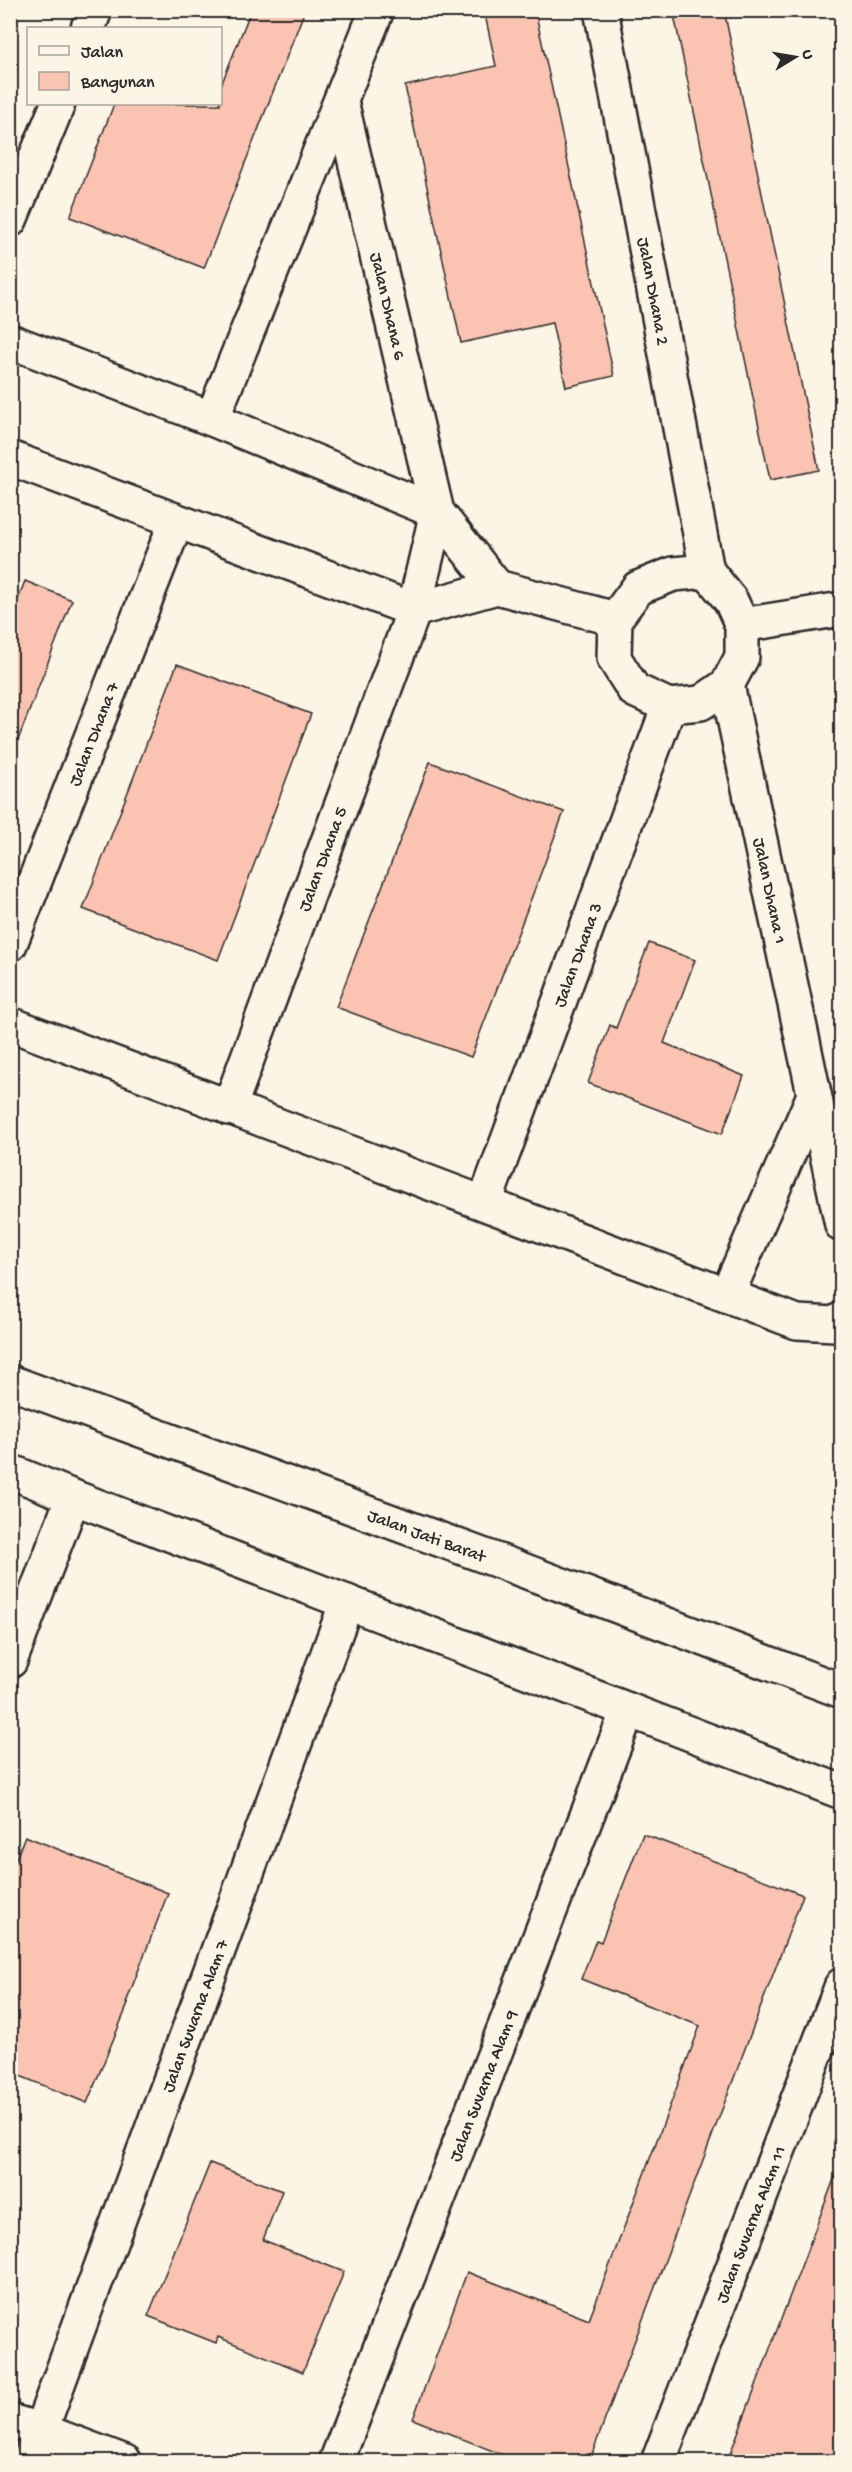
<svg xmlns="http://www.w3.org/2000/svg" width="852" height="2472" font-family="'Gochi Hand',sans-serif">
<rect width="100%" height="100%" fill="#fcf5e5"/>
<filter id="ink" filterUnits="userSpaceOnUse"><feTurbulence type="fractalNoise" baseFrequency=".0167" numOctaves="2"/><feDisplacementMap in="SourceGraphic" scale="12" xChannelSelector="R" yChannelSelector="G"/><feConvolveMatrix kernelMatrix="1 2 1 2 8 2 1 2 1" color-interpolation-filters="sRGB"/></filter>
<g filter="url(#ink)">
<g fill="#fbc3b1" stroke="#2b2b2b" stroke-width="1.5">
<polygon points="251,10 305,10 204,268 70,217 114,104 220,104 220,88"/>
<polygon points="484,10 535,10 614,376 566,387 552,323 461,343 405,86 496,66"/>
<polygon points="673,10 724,10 819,470 770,480"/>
<polygon points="25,581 72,600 13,753 10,752 10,620"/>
<polygon points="177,664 311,714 218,960 83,909"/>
<polygon points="430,762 564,812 471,1057 336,1007"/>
<polygon points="649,943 695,960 664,1043 744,1076 722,1134 588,1083 610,1025 616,1028"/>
<polygon points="643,1834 803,1895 589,2462 520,2462 413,2419 467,2272 589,2320 700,2026 581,1979 596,1940 601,1942"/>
<polygon points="25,1836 168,1893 126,2003 128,2004 87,2103 10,2072 10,1873"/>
<polygon points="210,2163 282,2191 263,2240 344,2272 303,2372 218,2337 216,2343 148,2316"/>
<polygon points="839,2166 842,2167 842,2462 727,2462"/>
</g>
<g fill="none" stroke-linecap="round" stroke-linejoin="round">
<defs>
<g id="minor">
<path id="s1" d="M601,10L707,571"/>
<polyline points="88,28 95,10"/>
<polyline points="10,220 58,104"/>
<polyline points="10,341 212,419 437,512 497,587"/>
<polyline points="212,419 377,10"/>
<polyline points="10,458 414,610 497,587 615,619"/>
<polygon points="707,571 731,601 742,625 742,657 727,685 701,703 669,706 634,690 614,658 615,619 638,588 673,574"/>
<polyline points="742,625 842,609"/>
<path id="s2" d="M727,685L842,1225"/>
<path id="s3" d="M10,944L176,522"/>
<polyline points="10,1024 797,1322 835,1324 842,1319"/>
<path id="s4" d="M229,1108L414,610L437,512L341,101"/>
<path id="s5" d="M485,1202L669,706"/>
<polyline points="727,1295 814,1095"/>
<path id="s6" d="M10,1382L504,1563L842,1691"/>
<polyline points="10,1471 73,1497 842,1792"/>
<polyline points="10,1661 73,1497"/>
<polyline points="10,2421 40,2430 125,2462"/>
<path id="s7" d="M29,2462L347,1602"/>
<path id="s8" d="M336,2462L628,1710"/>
<path id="s9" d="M658,2462L842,1985"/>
</g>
</defs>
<use href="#minor" stroke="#2b2b2b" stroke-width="38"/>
<use href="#minor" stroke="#fcf5e5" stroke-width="33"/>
</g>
</g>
<g text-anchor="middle" stroke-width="6" stroke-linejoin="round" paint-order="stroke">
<g font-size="18" fill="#2b2b2b" stroke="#fcf5e5">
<text dy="6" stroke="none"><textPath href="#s1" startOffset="286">Jalan Dhana 2</textPath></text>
<text transform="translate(389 306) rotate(77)" y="6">Jalan Dhana 6</text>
<text dy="6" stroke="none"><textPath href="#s3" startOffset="226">Jalan Dhana 7</textPath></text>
<text dy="6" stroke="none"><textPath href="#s4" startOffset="266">Jalan Dhana 5</textPath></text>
<text dy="6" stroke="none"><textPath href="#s2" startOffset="210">Jalan Dhana 1</textPath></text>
<text dy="6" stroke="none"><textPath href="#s5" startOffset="264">Jalan Dhana 3</textPath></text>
<text dy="6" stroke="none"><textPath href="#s6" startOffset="444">Jalan Jati Barat</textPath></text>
<text dy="6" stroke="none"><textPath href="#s7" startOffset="476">Jalan Suvarna Alam 7</textPath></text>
<text dy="6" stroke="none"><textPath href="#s8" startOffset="404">Jalan Suvarna Alam 9</textPath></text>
<text dy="6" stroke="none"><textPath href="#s9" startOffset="255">Jalan Suvarna Alam 11</textPath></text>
</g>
</g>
<rect width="852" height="2472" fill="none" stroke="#fcf5e5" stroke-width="36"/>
<rect x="18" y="18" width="816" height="2436" fill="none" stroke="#2b2b2b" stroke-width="2" filter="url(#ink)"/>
<rect x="27" y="27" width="195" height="78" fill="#fcf5e5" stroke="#a8a49b" stroke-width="1.5"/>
<rect x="39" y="46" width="30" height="9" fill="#fcf5e5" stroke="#a8a49b" stroke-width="1.5"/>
<text x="81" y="57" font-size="18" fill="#2b2b2b">Jalan</text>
<rect x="39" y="72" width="30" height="18" fill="#fbc3b1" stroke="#a8a49b" stroke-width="1.5"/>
<text x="81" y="87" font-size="18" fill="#2b2b2b">Bangunan</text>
<g transform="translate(795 57) rotate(79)" stroke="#fcf5e5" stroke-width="4.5" paint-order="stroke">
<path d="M0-4.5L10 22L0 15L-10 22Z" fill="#2b2b2b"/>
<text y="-9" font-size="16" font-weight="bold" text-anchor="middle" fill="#2b2b2b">U</text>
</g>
</svg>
